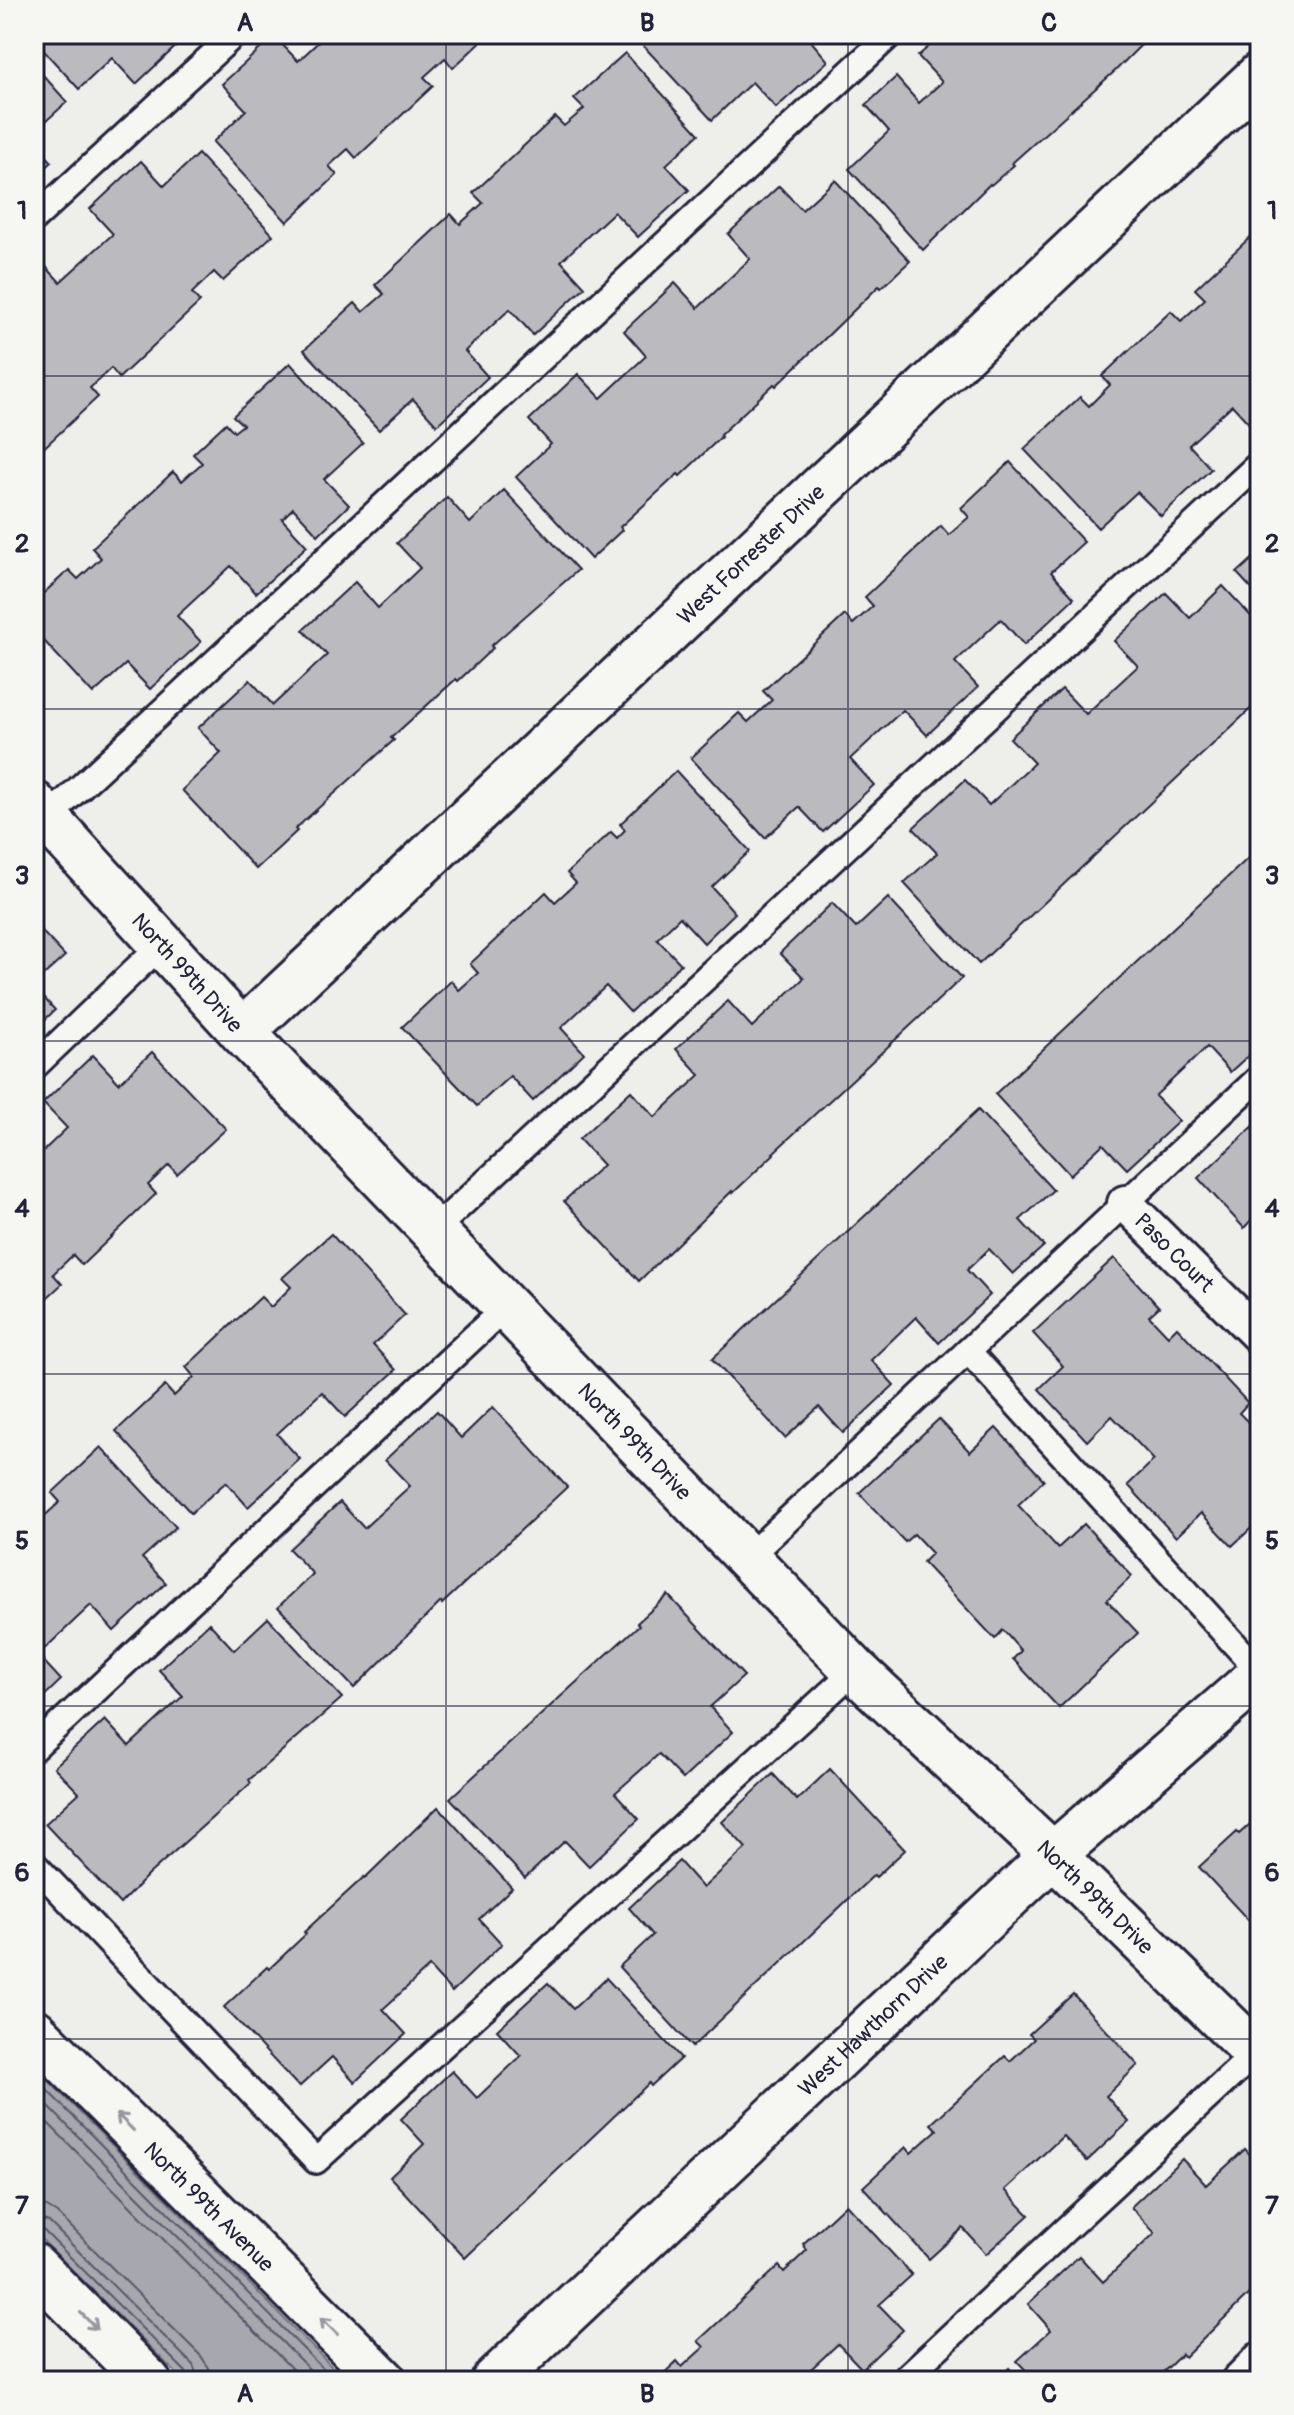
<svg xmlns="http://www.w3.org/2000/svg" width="1294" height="2415" font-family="Pangolin,sans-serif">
<rect width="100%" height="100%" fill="#eeeeeb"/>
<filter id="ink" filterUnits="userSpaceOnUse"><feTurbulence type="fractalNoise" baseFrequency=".0125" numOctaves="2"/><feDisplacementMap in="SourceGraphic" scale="16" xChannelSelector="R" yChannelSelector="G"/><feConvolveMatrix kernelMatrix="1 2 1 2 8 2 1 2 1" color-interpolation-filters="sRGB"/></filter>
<g filter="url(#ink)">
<polygon fill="#a7a7af" stroke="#727281" stroke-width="2" points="34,2066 346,2381 184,2381 34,2232"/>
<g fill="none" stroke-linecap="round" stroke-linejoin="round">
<g stroke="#575769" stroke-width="2">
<polyline points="34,2077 335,2381"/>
<polyline points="34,2092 321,2381"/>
<polyline points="34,2109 304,2381"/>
<polyline points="34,2205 47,2207 57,2213 201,2356 209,2368 211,2381"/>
<polyline points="34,2217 49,2222 193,2365 199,2381"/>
<polyline points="34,2227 43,2230 186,2372 189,2381"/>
</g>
</g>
<g fill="#bbbbbf" stroke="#22223b" stroke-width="2">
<polygon points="34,34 186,34 187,36 136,84 112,58 79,89 34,40"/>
<polygon points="327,34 489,34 453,68 445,58 424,77 433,86 356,158 348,149 329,166 337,175 287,222 213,142 246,110 222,84 274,36 298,61"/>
<polygon points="644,34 805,34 828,61 776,108 752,82 712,120 638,40"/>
<polygon points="943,34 1152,34 1115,71 1012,163 1014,165 991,185 990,184 923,250 849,169 889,131 866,105 896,77 919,103 942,82 918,56"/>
<polygon points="625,53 699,134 666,165 689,190 638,237 614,212 561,261 585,287 533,335 510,309 465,351 488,377 437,425 413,399 379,430 304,350 355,303 363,312 384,294 375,285 451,214 460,224 483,203 473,193 555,117 564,126 584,109 574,99"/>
<polygon points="34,65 67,102 34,132"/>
<polygon points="34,142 52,162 34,179"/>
<polygon points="198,154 273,235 223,281 214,272 192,293 200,302 119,378 111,368 90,388 98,397 34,457 34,260 37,257 60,282 113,234 90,209 141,161 164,186"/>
<polygon points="835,180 910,261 881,288 879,286 776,386 774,384 720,435 721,437 680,476 678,474 620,527 622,530 591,559 516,477 551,444 529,420 578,374 601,398 646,356 624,331 675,283 698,308 750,259 728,234 779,186 802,210"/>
<polygon points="1260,228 1260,425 1255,430 1232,405 1189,445 1211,469 1161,516 1137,492 1098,528 1024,449 1080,397 1089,406 1110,385 1102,376 1171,311 1181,321 1205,299 1195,289"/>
<polygon points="290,363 363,443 324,479 349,505 318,535 293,508 282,519 307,546 256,593 231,566 177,616 201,642 150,689 126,664 93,694 34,630 34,602 69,570 78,579 101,558 92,548 173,472 182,481 202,463 193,454 226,423 234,432 243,425 233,416"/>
<polygon points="1010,462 1084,542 1051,572 1074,598 1024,645 1001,619 955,662 978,687 927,735 903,710 850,759 874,785 823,832 799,807 765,838 691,758 739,713 748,722 772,700 763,691 845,615 853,624 873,606 865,597 941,526 949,535 969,517 961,508"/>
<polygon points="504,490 578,570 491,646 493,648 458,681 456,679 391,738 394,740 295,829 297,831 256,869 182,790 221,753 198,728 250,680 273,705 327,655 303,630 355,582 378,608 420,568 397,543 447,497 470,523"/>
<polygon points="1260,552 1260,598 1237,573"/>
<polygon points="1223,586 1260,626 1260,700 979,964 904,883 937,853 913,828 965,780 989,805 1034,763 1010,738 1062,689 1086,714 1138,666 1114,641 1166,593 1190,618"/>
<polygon points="676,771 750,851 712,887 735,913 704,943 680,917 657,939 681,964 630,1012 606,986 561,1028 584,1053 533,1101 510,1076 477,1106 402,1027 451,981 459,990 478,973 470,964 546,892 555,902 576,883 567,873 611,832 617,838 625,830 620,824"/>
<polygon points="1260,847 1260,1045 1230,1072 1207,1047 1155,1096 1179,1121 1127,1169 1103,1144 1070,1175 995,1094"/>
<polygon points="888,898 962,978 773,1153 774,1154 733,1193 732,1191 639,1281 564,1201 603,1165 579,1139 631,1091 655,1117 700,1075 676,1049 728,1001 752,1027 804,978 780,953 832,903 856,928"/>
<polygon points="34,923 65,956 34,984"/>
<polygon points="34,987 55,1010 34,1030"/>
<polygon points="152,1052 226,1129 177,1174 169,1165 148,1185 156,1194 82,1265 73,1255 53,1274 62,1284 34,1310 34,1160 67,1128 43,1103 93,1055 119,1083"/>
<polygon points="978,1110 1053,1190 1020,1220 1044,1246 1013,1274 989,1249 967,1270 990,1295 939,1343 916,1317 871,1360 894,1385 843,1433 819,1407 785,1438 712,1359"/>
<polygon points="1260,1120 1260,1225 1253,1218 1244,1228 1198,1178"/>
<polygon points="331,1234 405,1315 373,1345 396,1370 345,1417 322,1392 277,1434 300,1459 248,1507 226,1482 191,1513 116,1431 165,1386 174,1396 194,1377 186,1367 261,1297 271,1307 291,1287 282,1278"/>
<polygon points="1114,1258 1159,1307 1149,1316 1168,1336 1177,1327 1248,1403 1239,1413 1257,1431 1260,1428 1260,1520 1232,1546 1201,1513 1176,1537 1128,1485 1154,1460 1112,1416 1087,1441 1039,1389 1063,1366 1033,1333"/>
<polygon points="493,1407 567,1487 442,1604 441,1602 354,1688 278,1607 313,1574 289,1549 340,1502 364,1528 410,1486 385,1460 437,1411 461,1438"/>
<polygon points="939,1419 970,1452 996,1428 1044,1480 1018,1505 1058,1548 1084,1524 1132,1576 1107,1600 1138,1633 1059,1708 1013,1659 1021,1651 1003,1630 995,1639 923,1562 932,1553 914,1534 905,1542 859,1493"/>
<polygon points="101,1447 176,1527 142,1558 166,1583 114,1631 91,1605 38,1655 61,1680 34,1706 34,1513 40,1520 60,1502 52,1493"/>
<polygon points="668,1595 744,1676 710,1707 733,1732 683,1779 659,1754 615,1793 639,1819 589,1866 565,1841 525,1878 450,1798 639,1625 637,1623"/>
<polygon points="268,1618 342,1698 249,1780 251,1783 148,1875 120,1904 45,1824 79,1793 54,1767 105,1720 129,1746 183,1696 159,1670 209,1623 234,1650"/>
<polygon points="830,1769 905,1850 876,1877 874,1875 692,2047 619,1967 653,1935 629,1908 679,1861 703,1888 746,1848 722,1822 773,1774 797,1800"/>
<polygon points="438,1807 512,1888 479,1919 502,1944 452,1992 429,1967 383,2009 406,2034 355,2082 332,2057 299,2087 224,2007 267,1967 269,1969 306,1934 304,1932 364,1877 365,1878"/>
<polygon points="1260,1815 1260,1933 1199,1867 1237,1832 1239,1834"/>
<polygon points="606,1978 681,2058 651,2086 649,2083 465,2258 390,2177 424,2144 401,2119 452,2071 477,2098 521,2056 497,2030 548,1983 573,2009"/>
<polygon points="1073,1994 1138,2065 1106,2096 1129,2122 1087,2161 1063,2136 1005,2190 1029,2215 986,2254 963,2228 929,2259 863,2187 906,2147 911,2153 937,2130 931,2124 1005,2056 1010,2061 1034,2039 1029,2034"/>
<polygon points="1245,2149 1260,2165 1260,2283 1185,2357 1182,2354 1154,2381 1036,2381 1017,2361 1051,2330 1028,2304 1079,2256 1103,2282 1155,2233 1131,2207 1182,2159 1206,2185"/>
<polygon points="846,2204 912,2275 879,2305 903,2330 862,2369 838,2344 798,2381 656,2381 677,2361 682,2367 704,2347 698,2341 779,2266 784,2272 807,2250 803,2244"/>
<polygon points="1009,2368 1021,2381 996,2381"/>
</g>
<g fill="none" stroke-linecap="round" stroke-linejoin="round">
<defs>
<g id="service">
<polyline points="34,219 235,34"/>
<polyline points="47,818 891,34"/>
<polyline points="34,1067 162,944"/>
<polyline points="433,1231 1260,463"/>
<polyline points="968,1351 1260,1672"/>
<polyline points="747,1558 1260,1077"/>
<polyline points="34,1748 506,1307"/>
<polyline points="34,1864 316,2161 855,1670"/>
<polyline points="902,2381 1260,2049"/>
</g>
<g id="pedestrian">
<path id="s1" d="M1125,1203L1260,1337"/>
<polyline points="1239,2381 1260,2360"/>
</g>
<g id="minor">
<path id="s2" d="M34,804L242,1032L855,1670L1053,1855L1260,2057"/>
<path id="s3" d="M242,1032L1260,75"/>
<path id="s4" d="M494,2381L1053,1855L1260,1675"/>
</g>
<g id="secondary">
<path id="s5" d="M34,2031L384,2381"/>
<polyline points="34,2266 148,2381"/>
</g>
</defs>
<use href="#service" stroke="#22223b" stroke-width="30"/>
<use href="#pedestrian" stroke="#22223b" stroke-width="40"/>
<use href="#minor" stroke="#22223b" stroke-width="50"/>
<use href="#secondary" stroke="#22223b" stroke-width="50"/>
<use href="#service" stroke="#f6f6f2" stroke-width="24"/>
<use href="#pedestrian" stroke="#f6f6f2" stroke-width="34"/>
<use href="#minor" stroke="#f6f6f2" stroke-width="44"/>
<use href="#secondary" stroke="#f6f6f2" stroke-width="44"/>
</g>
<defs><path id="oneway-shaft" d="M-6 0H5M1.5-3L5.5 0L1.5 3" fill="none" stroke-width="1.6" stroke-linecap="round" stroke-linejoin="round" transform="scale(2)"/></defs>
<g stroke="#9797a0">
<use href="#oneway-shaft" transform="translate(125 2122) rotate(-135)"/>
<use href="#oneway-shaft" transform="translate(89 2321) rotate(45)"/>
<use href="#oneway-shaft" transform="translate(329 2326) rotate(-135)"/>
</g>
</g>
<path fill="none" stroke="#22223b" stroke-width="2" stroke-opacity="0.55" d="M446,34V2381M848,34V2381M34,376H1260M34,709H1260M34,1041H1260M34,1374H1260M34,1706H1260M34,2039H1260"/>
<g text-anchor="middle" stroke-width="6" stroke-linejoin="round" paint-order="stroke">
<g font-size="22" fill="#22223b" stroke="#f6f6f2">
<text dy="8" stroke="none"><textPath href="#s3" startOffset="698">West Forrester Drive</textPath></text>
<text dy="8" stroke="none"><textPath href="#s2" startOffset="228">North 99th Drive</textPath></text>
<text dy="8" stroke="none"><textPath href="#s1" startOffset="70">Paso Court</textPath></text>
<text dy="8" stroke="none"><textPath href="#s2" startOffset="876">North 99th Drive</textPath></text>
<text dy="8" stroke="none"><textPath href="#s2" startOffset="1524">North 99th Drive</textPath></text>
<text dy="8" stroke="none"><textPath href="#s4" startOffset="520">West Hawthorn Drive</textPath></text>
<text dy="8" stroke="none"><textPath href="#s5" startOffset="248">North 99th Avenue</textPath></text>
</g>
</g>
<rect width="1294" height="2415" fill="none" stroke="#f6f6f2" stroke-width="88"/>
<rect x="44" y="44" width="1206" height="2327" fill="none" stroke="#22223b" stroke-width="3"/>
<g font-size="26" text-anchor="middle" font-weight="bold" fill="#22223b">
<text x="245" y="31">A</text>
<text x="647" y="31">B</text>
<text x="1049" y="31">C</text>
<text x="22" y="219">1</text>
<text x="1272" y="219">1</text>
<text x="22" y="552">2</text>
<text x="1272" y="552">2</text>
<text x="22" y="884">3</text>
<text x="1272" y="884">3</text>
<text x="22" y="1217">4</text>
<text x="1272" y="1217">4</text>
<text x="22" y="1549">5</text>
<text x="1272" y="1549">5</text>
<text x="22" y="1881">6</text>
<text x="1272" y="1881">6</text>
<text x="22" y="2214">7</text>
<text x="1272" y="2214">7</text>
<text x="245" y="2402">A</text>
<text x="647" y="2402">B</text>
<text x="1049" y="2402">C</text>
</g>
</svg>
